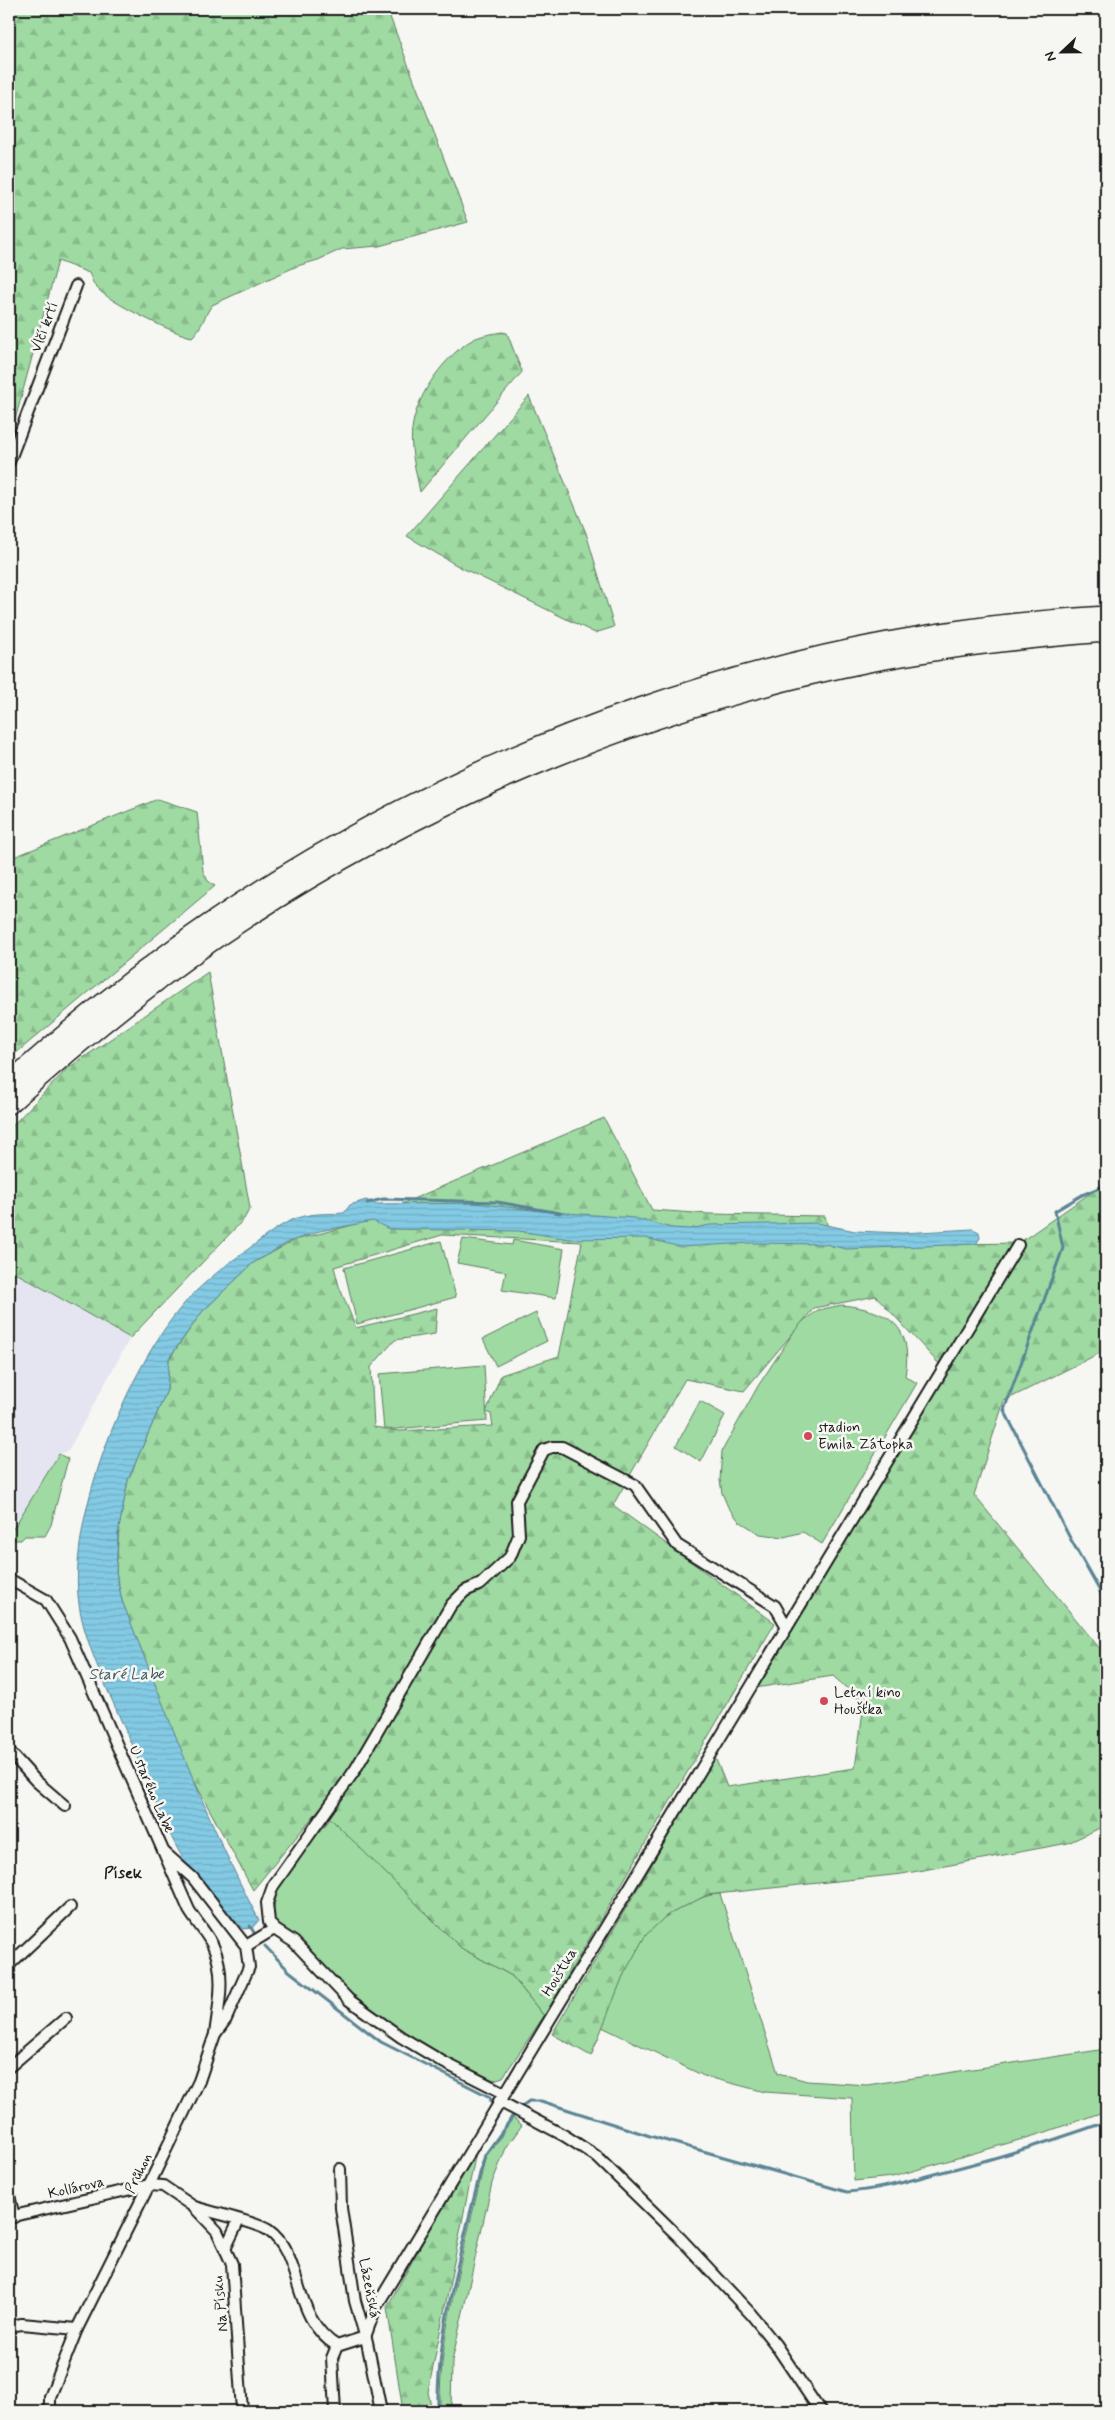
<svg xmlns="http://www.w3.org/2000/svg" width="1115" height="2420" font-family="Mynerve,sans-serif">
<defs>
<pattern id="forest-firs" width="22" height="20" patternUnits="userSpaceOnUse" patternTransform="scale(1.25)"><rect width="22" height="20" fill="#9edaa2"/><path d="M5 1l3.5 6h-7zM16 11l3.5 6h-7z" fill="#88ba8b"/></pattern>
<pattern id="water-rules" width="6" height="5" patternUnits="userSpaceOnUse" patternTransform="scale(1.25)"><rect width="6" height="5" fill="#83cae4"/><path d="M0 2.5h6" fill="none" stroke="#71adc3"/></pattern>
</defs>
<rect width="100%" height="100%" fill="#f6f6f2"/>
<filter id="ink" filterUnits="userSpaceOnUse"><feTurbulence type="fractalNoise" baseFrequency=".02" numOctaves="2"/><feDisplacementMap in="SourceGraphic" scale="10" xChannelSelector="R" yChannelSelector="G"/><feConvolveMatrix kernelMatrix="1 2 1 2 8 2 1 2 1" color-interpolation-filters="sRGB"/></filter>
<g filter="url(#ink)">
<polygon fill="#e5e5f1" points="9,1269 130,1338 68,1451 59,1454 13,1530 9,1528"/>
<g fill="#9edaa2" stroke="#5d7b5f">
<polygon points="463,1239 512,1245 513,1240 564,1249 556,1298 502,1290 506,1272 457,1263"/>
<polygon points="441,1241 456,1297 357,1324 344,1268"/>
<path d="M842,1305C888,1310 914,1325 905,1376L917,1383L822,1544L803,1532L784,1537L760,1534L739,1521L728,1507L722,1493L720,1480L722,1451L758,1386L799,1324L818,1310Z"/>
<polygon points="536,1313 547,1341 496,1366 483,1339"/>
<polygon points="484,1365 487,1421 384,1430 379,1374"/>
<polygon points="700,1401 725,1415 701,1462 676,1446"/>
<polygon points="59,1454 68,1459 51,1525 45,1536 25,1536 21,1540 9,1540 9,1528 13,1529"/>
<polygon points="331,1818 461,1948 512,1976 544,2016 503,2077 494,2080 450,2059 382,2018 339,1983 303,1941 269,1933 279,1881"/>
<path d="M718,1894H720L778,2073L807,2081L867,2085L1106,2049V2111L1043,2133L923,2168L892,2177L854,2181L852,2098L765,2092L704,2076L602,2027C614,1997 630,1950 653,1927C662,1918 673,1912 685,1906C696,1900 706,1895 718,1894Z"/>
<path d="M511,2116L522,2125L506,2148L492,2183L452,2361L451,2411H440C438,2329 469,2236 486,2154L498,2142Z"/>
</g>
<g fill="url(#forest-firs)" stroke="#5d7b5f" fill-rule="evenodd">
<path d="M9,9H387L468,222L379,246L342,249L318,260L297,266L212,305C204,316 202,328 192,337C174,334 107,301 96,287C93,284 91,277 89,273L58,261L9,442Z"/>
<path d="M502,332L507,333L522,372L420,492C416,470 408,445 413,423C419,392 445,356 472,340C481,335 492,334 502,332Z"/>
<polygon points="529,396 586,533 614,627 595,633 458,566 407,536"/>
<polygon points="158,799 197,812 203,871 208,881 215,886 9,1059 9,859"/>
<polygon points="208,972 250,1208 244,1219 130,1338 9,1269 9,1129 67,1069"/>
<path d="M604,1118L652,1210L709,1214L825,1216L832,1246L1019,1243L1106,1182V1350L1004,1401L974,1495L1106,1656V1825L1068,1843L902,1874L707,1895L666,1916L645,1936L623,1976L591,2056L552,2034L685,1808L713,1752L727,1787L855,1768L864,1704L833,1676L755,1688L940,1365L876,1296L814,1308L744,1391L685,1379L613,1505L775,1623L544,2016L512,1976L461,1948L320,1808L253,1890L188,1770L122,1601L116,1572L119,1527L128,1480L167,1390L169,1359L202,1312L253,1263L295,1240L349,1226ZM442,1235L582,1242L559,1356L501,1375L486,1412L491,1414L493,1426L399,1431L374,1427L371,1367L395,1340L435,1334L437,1308L356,1328L339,1286L334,1267Z"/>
<polygon points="478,2142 428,2392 432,2411 403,2411 387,2307"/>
</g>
<path fill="url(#water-rules)" stroke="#5a8494" d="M366,1200L375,1204L475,1203L540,1211L634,1218L672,1228L690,1229L710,1225L817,1223L855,1231L902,1233L973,1229L979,1232L980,1238L976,1244L846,1249L825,1244L750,1243L680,1247L646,1238L569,1239L519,1231L389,1229L373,1221L320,1231L289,1242L253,1263L202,1312L169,1358L167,1390L128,1480L118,1534L116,1572L122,1601C166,1709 204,1817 259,1920L252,1928L243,1929C230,1915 215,1902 203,1888C173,1853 149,1784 130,1741C113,1700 85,1647 79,1604C67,1520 125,1376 178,1311C197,1287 222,1268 247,1250C264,1238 284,1220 304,1216C317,1213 331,1214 344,1213L350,1205Z"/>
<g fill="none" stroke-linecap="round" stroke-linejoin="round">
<g stroke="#5a8494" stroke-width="3">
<polyline points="1106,1185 1082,1195 1055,1211 1063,1248 1004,1410 1070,1538 1106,1602"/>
<polyline points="367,1203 383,1199 497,1202 560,1213"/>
<polyline points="250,1926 256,1936"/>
<polyline points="265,1946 289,1971 381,2042 490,2097 491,2101"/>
<path d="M522,2106L529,2101H541L650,2136L847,2192C877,2190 905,2182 934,2174C992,2160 1049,2142 1106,2122"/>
<path d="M438,2411C436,2334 463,2245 481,2169L485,2155L514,2115"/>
</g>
<defs>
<g id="minor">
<polyline points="9,462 76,286"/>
<path d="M9,1579L46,1600L70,1638L189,1910C196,1922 207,1933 213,1946C226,1974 219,2004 215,2034"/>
<polyline points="9,1751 36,1781 65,1806"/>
<polyline points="165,1853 193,1878 246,1946"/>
<polyline points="246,1946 274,1929"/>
<polyline points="9,1965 70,1907"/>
<polyline points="9,2067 66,2018"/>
<polyline points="504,2093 443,2062 401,2037 349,2000 294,1942 274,1929 269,1922 267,1903 273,1886 355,1770 451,1605 465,1591 481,1584 510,1557 519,1535 517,1501 544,1450 552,1447 562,1447 635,1485 677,1545 775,1606 787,1627"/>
<polyline points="499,2101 565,2136 596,2156 680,2238 751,2314 775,2344 820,2411"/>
<polyline points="340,2169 341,2208 355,2301 367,2342 381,2411"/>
<polyline points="9,2195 14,2217"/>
<path d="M194,2207C210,2212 257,2222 268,2230C304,2255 291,2318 337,2346"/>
<polyline points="9,2217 149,2185 163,2186 194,2207 217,2231 232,2264 242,2411"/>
<polyline points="225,2249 239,2220"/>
<polyline points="9,2326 22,2324 77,2329"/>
<polyline points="365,2337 376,2307 1018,1245"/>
<polyline points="50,2411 50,2397 77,2329 149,2185 199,2081 215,2034 226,2019 249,1967 246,1946"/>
<polyline points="335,2411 332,2358 337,2346 365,2337"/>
</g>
<g id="motorway">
<path d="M9,1083C73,1026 139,972 209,924C473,744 788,633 1106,616"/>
<path d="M9,1104C76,1044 145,987 219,936C414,804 638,708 869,662C947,647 1027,638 1106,632"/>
</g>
</defs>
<use href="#minor" stroke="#1c1c1c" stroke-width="14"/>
<use href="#motorway" stroke="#1c1c1c" stroke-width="22"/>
<use href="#minor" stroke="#f6f6f2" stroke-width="10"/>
<use href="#motorway" stroke="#f6f6f2" stroke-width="19"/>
</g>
</g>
<g fill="#d1495b" stroke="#f6f6f2" stroke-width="2">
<circle cx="808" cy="1436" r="5"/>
<circle cx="824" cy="1701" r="5"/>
</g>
<g text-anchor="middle" stroke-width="5" stroke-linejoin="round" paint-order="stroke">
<g font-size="15" fill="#1c1c1c" stroke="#f6f6f2">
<text transform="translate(44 327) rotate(-69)" y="5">Vlčí krtí</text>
<text transform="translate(152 1789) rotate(67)" y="5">U starého Labe</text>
<text transform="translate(559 1972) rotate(-59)" y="5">Houštka</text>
<text transform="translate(138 2173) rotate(-64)" y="5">Průhon</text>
<text transform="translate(76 2187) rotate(-13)" y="5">Kollárova</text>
<text transform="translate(370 2288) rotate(79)" y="5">Lázeňská</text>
<text transform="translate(220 2304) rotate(-95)" y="5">Na Písku</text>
</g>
<g font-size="15" fill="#1c1c1c" stroke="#f6f6f2" text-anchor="start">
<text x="818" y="1432">stadion<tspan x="818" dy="17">Emila Zátopka</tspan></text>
<text x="834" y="1697">Letní kino<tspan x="834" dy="17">Houšťka</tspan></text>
</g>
<g font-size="16" font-style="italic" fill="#405962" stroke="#f6f6f2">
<text x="126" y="1679">Staré Labe</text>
</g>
<g font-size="16" font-weight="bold" fill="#1c1c1c" stroke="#f6f6f2">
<text x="123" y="1878">Písek</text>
</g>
</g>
<rect width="1115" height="2420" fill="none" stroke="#f6f6f2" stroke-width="30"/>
<rect x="15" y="15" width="1085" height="2390" fill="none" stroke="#1c1c1c" stroke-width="2" filter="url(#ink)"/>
<g transform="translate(1062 52) rotate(248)" stroke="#f6f6f2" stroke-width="4" paint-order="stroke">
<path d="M0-4L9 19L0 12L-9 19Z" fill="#1c1c1c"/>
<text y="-8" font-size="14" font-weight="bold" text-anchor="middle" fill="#1c1c1c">N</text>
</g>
</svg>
